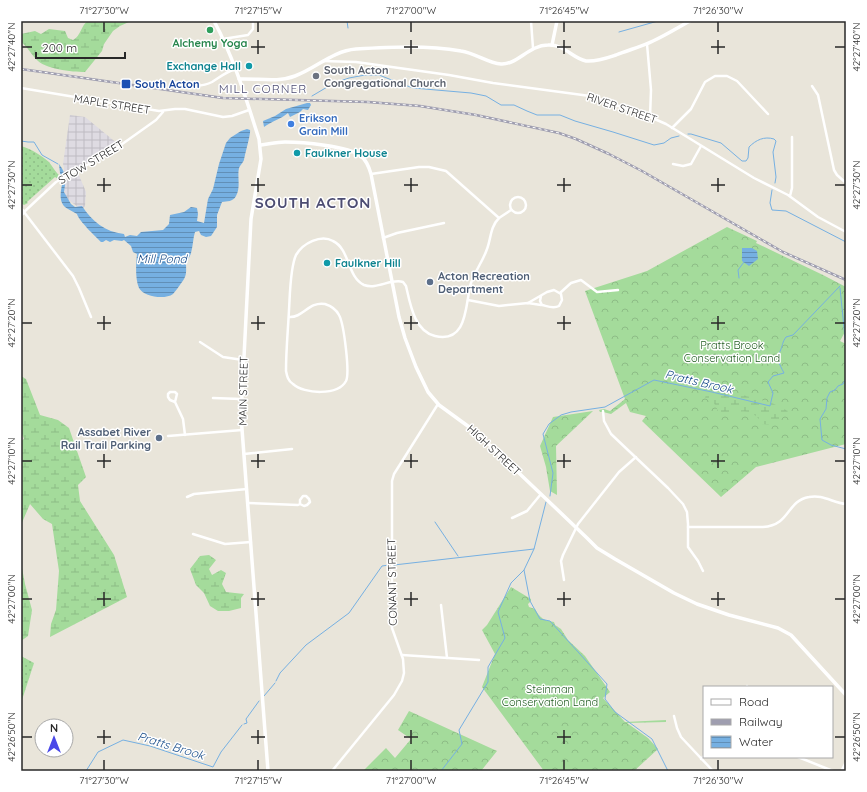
<svg xmlns="http://www.w3.org/2000/svg" width="867" height="792" font-family="Quicksand,sans-serif">
<defs>
<pattern id="industrial-grid" width="8" height="8" patternUnits="userSpaceOnUse"><rect width="8" height="8" fill="#dedbe2"/><path d="M0 4h8M4 0v8" fill="none" stroke="#bebcc2"/></pattern>
<pattern id="forest-crowns" width="20" height="18" patternUnits="userSpaceOnUse"><rect width="20" height="18" fill="#a4db9b"/><path d="M2 6a3 3 0 1 1 6 0M12 15a3 3 0 1 1 6 0" fill="none" stroke="#8dbc86"/></pattern>
<pattern id="wetland-marsh" width="20" height="14" patternUnits="userSpaceOnUse"><rect width="20" height="14" fill="#a4db9b"/><path d="M1 5h8M5 5V1M11 12h8M15 12V8" fill="none" stroke="#8dbc86"/></pattern>
<pattern id="park-dots" width="8" height="8" patternUnits="userSpaceOnUse"><rect width="8" height="8" fill="#a4db9b"/><path d="M2 2h.1M6 6h.1" fill="none" stroke="#8dbc86" stroke-width="1.8" stroke-linecap="round"/></pattern>
<pattern id="water-rules" width="6" height="5" patternUnits="userSpaceOnUse"><rect width="6" height="5" fill="#76b0e2"/><path d="M0 2.5h6" fill="none" stroke="#618fb7"/></pattern>
</defs>
<rect width="100%" height="100%" fill="#e9e5da"/>
<g fill="url(#industrial-grid)">
<polygon points="70,115 85,117 118,144 89,162 64,175 64,167 63,164"/>
<polygon points="78,173 86,192 85,206 82,210 66,198 64,190 65,180"/>
</g>
<g fill="url(#forest-crowns)">
<polygon points="727,227 757,241 756,243 823,275 846,287 846,330 840,341 846,344 846,444 756,467 721,497 642,421 646,416 630,412 626,403 611,414 603,412 600,412 599,410 604,409 610,411 625,399 585,291 647,271"/>
<polygon points="593,411 556,446 557,495 550,491 546,467 540,446 553,417"/>
<path d="M511,587L531,599V601L528,604L529,607L535,609C540,618 543,620 554,622L555,625L561,629L568,640L585,656L610,692L603,698L625,722L666,720V722L627,723L648,738L658,749L634,771H544L482,687L495,654L482,630L487,625Z"/>
<polygon points="409,711 497,751 481,771 363,771 386,748 395,758 411,739 398,730"/>
</g>
<g fill="url(#wetland-marsh)">
<path d="M88,21H131L120,26L113,31L104,44L102,51L85,72C72,72 44,69 36,59C30,53 28,47 21,42V34L35,31L41,34L49,29L65,31L68,38L73,40C81,36 81,25 88,21Z"/>
<polygon points="21,376 26,379 40,415 58,420 69,428 86,477 78,485 80,501 114,555 127,597 50,637 51,624 56,610 59,571 52,524 43,519 30,504 21,525 21,441 24,439 21,431"/>
<path d="M710,386L772,403L788,411C780,421 775,426 762,424C751,405 738,413 720,415L714,403L705,398Z"/>
<polygon points="21,529 22,568 25,584 32,610 28,636 21,641"/>
<polygon points="209,555 216,560 209,569 212,575 221,570 226,573 222,584 226,592 244,594 241,598 241,608 229,611 218,611 210,606 204,593 196,585 190,569 200,556"/>
</g>
<g fill="url(#park-dots)">
<path d="M21,146C31,149 41,155 49,162C53,167 56,173 61,177L58,179L55,177L27,202L28,203L24,205L21,203Z"/>
<polygon points="21,656 34,663 21,703"/>
</g>
<g fill="url(#water-rules)">
<path d="M307,103H310L311,105L308,110L303,109L300,112L290,117L288,113C281,119 272,121 264,127L263,121L275,116L286,109Z"/>
<path d="M247,129L250,130C251,133 245,154 244,160C243,163 240,165 239,168C237,177 241,187 236,196C233,202 227,201 222,202L217,215V227L211,236L206,237L201,235L199,231L195,232C193,238 193,246 191,253C190,257 187,260 186,264C186,269 187,274 184,279C182,282 176,291 173,294C165,300 144,297 139,288C135,279 136,264 137,254L133,252L131,246L124,240L122,241L114,240L110,242L106,240L103,242H101C95,236 79,221 77,214C74,212 71,211 68,209C57,203 61,190 63,180L60,173L59,164C67,175 66,179 64,192L71,204L75,207L82,206C92,221 105,232 124,234L125,237L130,235L137,236L141,232L163,230L169,224L170,215L184,212L191,207L197,208L198,214L197,221L204,223L208,199L213,189L219,164L226,143L230,138L241,131Z"/>
<polygon points="742,248 752,248 757,251 758,259 749,266 742,261"/>
</g>
<g fill="none" stroke-linecap="round" stroke-linejoin="round">
<g stroke="#76b0e2" stroke-width="1">
<polyline points="347,21 348,28"/>
<polyline points="414,21 414,22"/>
<polyline points="619,32 658,21"/>
<polyline points="312,96 334,83 349,78 365,75 379,75 402,84 413,88 471,93 486,96 501,105 514,105 527,111 537,115 560,115 575,121 613,132 654,145 664,143 671,138 679,136"/>
<path d="M688,134H691L721,143L742,161H746L748,158L749,147C756,140 764,136 774,139L776,141L773,152L776,177L775,183"/>
<polyline points="21,141 28,142 34,142 42,155 58,164"/>
<polyline points="772,190 770,203 772,210 786,211 846,242"/>
<polyline points="739,278 738,270 744,262"/>
<polyline points="840,288 846,347"/>
<polyline points="846,449 831,445 822,440 820,419 826,409 827,398 830,392 835,390 838,386 843,384 846,378"/>
<path d="M550,496L553,473L543,434L549,424L561,415L571,412L605,407L654,380L712,392L770,406L773,393L768,382L773,376L784,373C779,363 776,360 781,349C783,344 782,343 786,337L793,335L840,286"/>
<polyline points="435,522 458,556"/>
<polyline points="534,549 524,570 530,601 540,619 550,621 607,684 605,699 615,712 652,739 668,771"/>
<polyline points="394,565 534,549 546,502"/>
<polyline points="276,681 280,673 306,645 349,613 382,566 389,565"/>
<polyline points="264,696 275,683"/>
<polyline points="244,724 247,723 246,719 259,701"/>
<polyline points="86,771 98,752 123,740 150,746 213,767 221,752 242,725"/>
<polyline points="441,771 462,744 459,730 488,682 488,667 505,638 498,612 511,583 524,570"/>
</g>
<g stroke="#fff" stroke-width="2.5">
<polyline points="531,21 533,48"/>
<polyline points="223,39 248,35 253,29 253,21"/>
<polyline points="647,44 651,90 650,117"/>
<polyline points="323,61 356,62 449,75 493,83 590,96 650,117 666,124 754,178 788,195 818,217 846,232"/>
<path d="M176,83C188,85 201,88 212,82C220,77 226,72 235,69"/>
<polyline points="812,86 818,95 834,170 837,175 846,183"/>
<polyline points="21,88 159,111 175,109 185,109 223,117 232,116 249,110"/>
<polyline points="672,128 691,109 705,82 715,76 727,76 737,81 768,114"/>
<polyline points="673,164 683,166 691,164 701,146"/>
<polyline points="790,196 792,188 792,137"/>
<circle cx="518" cy="205" r="8"/>
<polyline points="499,218 511,210"/>
<polyline points="383,238 397,233 444,223"/>
<polyline points="560,293 571,283 581,280 597,292 618,290"/>
<polyline points="468,300 499,306 528,303 541,305"/>
<path d="M528,303L547,292L554,290L561,294L562,300L559,306C553,309 547,306 542,305L540,301L541,296"/>
<polyline points="91,317 79,288 73,276 24,212 56,182 111,152 156,120 163,112"/>
<path d="M289,317C303,318 309,301 325,304C331,306 336,309 339,315C344,324 350,373 346,381C338,396 304,394 293,384C288,381 287,376 286,371C286,350 288,330 289,310C290,295 290,268 296,255C303,243 321,234 333,241C350,249 347,277 364,285C377,290 391,278 403,282L406,286C410,303 414,331 435,336C469,344 465,302 471,283C475,271 483,261 487,249C491,239 490,227 499,218L446,171L429,167H419L371,174"/>
<polyline points="200,342 223,357 243,360"/>
<polyline points="213,398 241,399"/>
<polyline points="175,402 177,394 175,392 170,392 168,394 168,397 170,400 175,402 183,419 185,435"/>
<polyline points="603,411 604,421 611,434 668,488 683,504 687,512 688,524 688,547 698,561 703,571"/>
<polyline points="168,436 242,430"/>
<polyline points="244,454 292,449"/>
<polyline points="187,497 194,494 247,489"/>
<polyline points="248,503 298,505 300,504 300,500 303,496 306,496 309,499 310,502 307,505 304,506 300,504"/>
<polyline points="512,518 527,511 541,494"/>
<path d="M688,527H763C791,525 786,501 809,497C823,494 833,503 846,504"/>
<polyline points="193,534 225,544 251,542"/>
<polyline points="564,580 561,561 563,555 578,524 619,472 636,457"/>
<polyline points="441,605 447,658"/>
<polyline points="402,655 479,660"/>
<polyline points="747,687 747,686"/>
<polyline points="674,716 677,728 681,737 713,771"/>
<polyline points="798,757 833,771"/>
<polyline points="701,759 704,756"/>
<polyline points="332,771 394,695 402,681 404,673 403,659 392,628 392,481 394,474 438,404"/>
</g>
<g stroke="#fff" stroke-width="3.5">
<path d="M214,21C234,58 246,99 259,139L261,159L251,219L241,416L268,771"/>
<polyline points="552,45 557,21"/>
<path d="M239,79C258,78 277,83 295,76C317,68 332,51 356,49C390,47 427,45 461,51C475,53 488,63 501,64C517,65 529,45 548,45C564,44 572,58 586,61C596,62 607,58 616,55C628,50 641,47 653,41C666,35 677,28 690,21"/>
<path d="M261,145C269,144 277,142 285,142C302,142 348,146 361,156C366,160 369,167 371,174L399,317L405,338L416,367L428,392L439,405L476,432L587,538L597,548L615,559L674,593L697,604L729,615L778,628L791,635L846,695"/>
<polyline points="21,209 24,212 21,215"/>
<polyline points="842,771 846,763"/>
</g>
<defs>
<polyline id="rail" points="21,69 223,98 368,102 420,106 476,115 559,133 576,139 609,154 642,171 783,252 846,280"/>
</defs>
<use href="#rail" stroke="#9f9eb0" stroke-width="2.5"/>
<use href="#rail" stroke="#fff" stroke-width="1" stroke-dasharray="3" stroke-linecap="butt"/>
</g>
<path fill="none" stroke="#282828" stroke-width="1.5" d="M104,22V32M258,22V32M411,22V32M564,22V32M718,22V32M258,40V54M411,40V54M564,40V54M718,40V54M22,47H32M251,47H265M404,47H418M557,47H571M711,47H725M835,47H845M104,178V192M258,178V192M411,178V192M564,178V192M718,178V192M22,185H32M97,185H111M251,185H265M404,185H418M557,185H571M711,185H725M835,185H845M104,316V330M258,316V330M411,316V330M564,316V330M718,316V330M22,323H32M97,323H111M251,323H265M404,323H418M557,323H571M711,323H725M835,323H845M104,454V468M258,454V468M411,454V468M564,454V468M718,454V468M22,461H32M97,461H111M251,461H265M404,461H418M557,461H571M711,461H725M835,461H845M104,592V606M258,592V606M411,592V606M564,592V606M718,592V606M22,599H32M97,599H111M251,599H265M404,599H418M557,599H571M711,599H725M835,599H845M104,730V744M258,730V744M411,730V744M564,730V744M22,737H32M97,737H111M251,737H265M404,737H418M557,737H571M835,737H845M104,760V770M258,760V770M411,760V770M564,760V770M718,760V770"/>
<circle fill="#2e9e5b" stroke="#fff" stroke-width="1.5" cx="210" cy="30" r="4"/>
<g fill="#0f9aa8" stroke="#fff" stroke-width="1.5">
<circle cx="249" cy="66" r="4"/>
<circle cx="297" cy="153" r="4"/>
<circle cx="327" cy="263" r="4"/>
</g>
<circle fill="#6b7280" stroke="#fff" stroke-width="1.5" cx="316" cy="76" r="4"/>
<rect fill="#1a4fb4" stroke="#fff" stroke-width="1.5" x="121" y="79" width="10" height="10" rx="2"/>
<circle fill="#3f7fe0" stroke="#fff" stroke-width="1.5" cx="291" cy="124" r="4"/>
<g fill="#5c6f8a" stroke="#fff" stroke-width="1.5">
<circle cx="430" cy="282" r="4"/>
<circle cx="159" cy="438" r="4"/>
</g>
<g text-anchor="middle" stroke-width="3" stroke-linejoin="round" paint-order="stroke">
<g font-size="11" font-weight="bold" fill="#27864d" stroke="#fff">
<text x="210" y="47">Alchemy Yoga</text>
</g>
<g font-size="11" font-weight="bold" fill="#0d838f" stroke="#fff" text-anchor="start">
<text x="241" y="70" text-anchor="end">Exchange Hall</text>
<text x="305" y="157">Faulkner House</text>
<text x="335" y="267">Faulkner Hill</text>
</g>
<g font-size="11" font-weight="bold" fill="#5b616d" stroke="#fff" text-anchor="start">
<text x="324" y="74">South Acton<tspan x="324" dy="13">Congregational Church</tspan></text>
</g>
<g font-size="11" font-weight="bold" fill="#164399" stroke="#fff" text-anchor="start">
<text x="135" y="88">South Acton</text>
</g>
<g font-size="11" fill="#282828" stroke="#fff">
<text transform="translate(112 104) rotate(9)" y="4">MAPLE STREET</text>
<text transform="translate(622 108) rotate(19)" y="4">RIVER STREET</text>
<text transform="translate(91 162) rotate(-31)" y="4">STOW STREET</text>
<text transform="translate(243 391) rotate(-89)" y="4">MAIN STREET</text>
<text transform="translate(494 450) rotate(43)" y="4">HIGH STREET</text>
<text transform="translate(392 582) rotate(-91)" y="4">CONANT STREET</text>
</g>
<g font-size="11" font-weight="bold" fill="#366cbe" stroke="#fff" text-anchor="start">
<text x="299" y="122">Erikson<tspan x="299" dy="13">Grain Mill</tspan></text>
</g>
<g font-size="11" font-weight="bold" fill="#4e5e75" stroke="#fff" text-anchor="start">
<text x="438" y="280">Acton Recreation<tspan x="438" dy="13">Department</tspan></text>
<text x="151" y="436" text-anchor="end">Assabet River<tspan x="151" dy="13">Rail Trail Parking</tspan></text>
</g>
<g font-size="11" fill="#205c20" stroke="#fff">
<text x="732" y="349">Pratts Brook<tspan x="732" dy="13">Conservation Land</tspan></text>
<text x="550" y="693">Steinman<tspan x="550" dy="13">Conservation Land</tspan></text>
</g>
<g font-size="12" letter-spacing="1" fill="#4d4d73" stroke="#fff">
<text x="263" y="93">MILL CORNER</text>
</g>
<g font-size="12" font-style="italic" fill="#194d8a" stroke="#fff">
<text x="162" y="263">Mill Pond</text>
<text transform="translate(699 382) rotate(13)" y="4">Pratts Brook</text>
<text transform="translate(171 746) rotate(17)" y="4">Pratts Brook</text>
</g>
<g font-size="15" font-weight="bold" letter-spacing="1" fill="#4d4d73" stroke="#fff">
<text x="313" y="208">SOUTH ACTON</text>
</g>
</g>
<rect width="867" height="792" fill="none" stroke="#ffffff" stroke-width="44"/>
<rect x="703" y="686" width="130" height="72" fill="#ffffff" stroke="#a9a9a9"/>
<rect x="711" y="699" width="20" height="6" fill="#ffffff" stroke="#a9a9a9"/>
<text x="739" y="706" font-size="12" fill="#282828">Road</text>
<rect x="711" y="719" width="20" height="6" fill="#9f9eb0" stroke="#a9a9a9"/>
<text x="739" y="726" font-size="12" fill="#282828">Railway</text>
<rect x="711" y="736" width="20" height="12" fill="url(#water-rules)" stroke="#a9a9a9"/>
<text x="739" y="746" font-size="12" fill="#282828">Water</text>
<g transform="translate(54 738)"><circle r="19" fill="#ffffff" stroke="#a9a9a9"/>
<path d="M0-3L7 15L0 10L-7 15Z" fill="#4a48e8"/>
<text y="-6" font-size="11" font-weight="bold" text-anchor="middle" fill="#282828">N</text>
</g>
<path d="M36 52v6h89v-6" fill="none" stroke="#282828" stroke-width="2"/>
<text x="42" y="52" font-size="12" fill="#282828" stroke="#ffffff" stroke-width="3" paint-order="stroke">200 m</text>
<rect x="22" y="22" width="823" height="748" fill="none" stroke="#282828" stroke-width="1.5"/>
<g font-size="10" text-anchor="middle" fill="#282828">
<text x="104" y="14">71°27'30"W</text>
<text x="258" y="14">71°27'15"W</text>
<text x="411" y="14">71°27'00"W</text>
<text x="564" y="14">71°26'45"W</text>
<text x="718" y="14">71°26'30"W</text>
<text transform="translate(11 47) rotate(-90)" y="4">42°27'40"N</text>
<text transform="translate(856 47) rotate(-90)" y="4">42°27'40"N</text>
<text transform="translate(11 185) rotate(-90)" y="4">42°27'30"N</text>
<text transform="translate(856 185) rotate(-90)" y="4">42°27'30"N</text>
<text transform="translate(11 323) rotate(-90)" y="4">42°27'20"N</text>
<text transform="translate(856 323) rotate(-90)" y="4">42°27'20"N</text>
<text transform="translate(11 461) rotate(-90)" y="4">42°27'10"N</text>
<text transform="translate(856 461) rotate(-90)" y="4">42°27'10"N</text>
<text transform="translate(11 599) rotate(-90)" y="4">42°27'00"N</text>
<text transform="translate(856 599) rotate(-90)" y="4">42°27'00"N</text>
<text transform="translate(11 737) rotate(-90)" y="4">42°26'50"N</text>
<text transform="translate(856 737) rotate(-90)" y="4">42°26'50"N</text>
<text x="104" y="784">71°27'30"W</text>
<text x="258" y="784">71°27'15"W</text>
<text x="411" y="784">71°27'00"W</text>
<text x="564" y="784">71°26'45"W</text>
<text x="718" y="784">71°26'30"W</text>
</g>
</svg>
